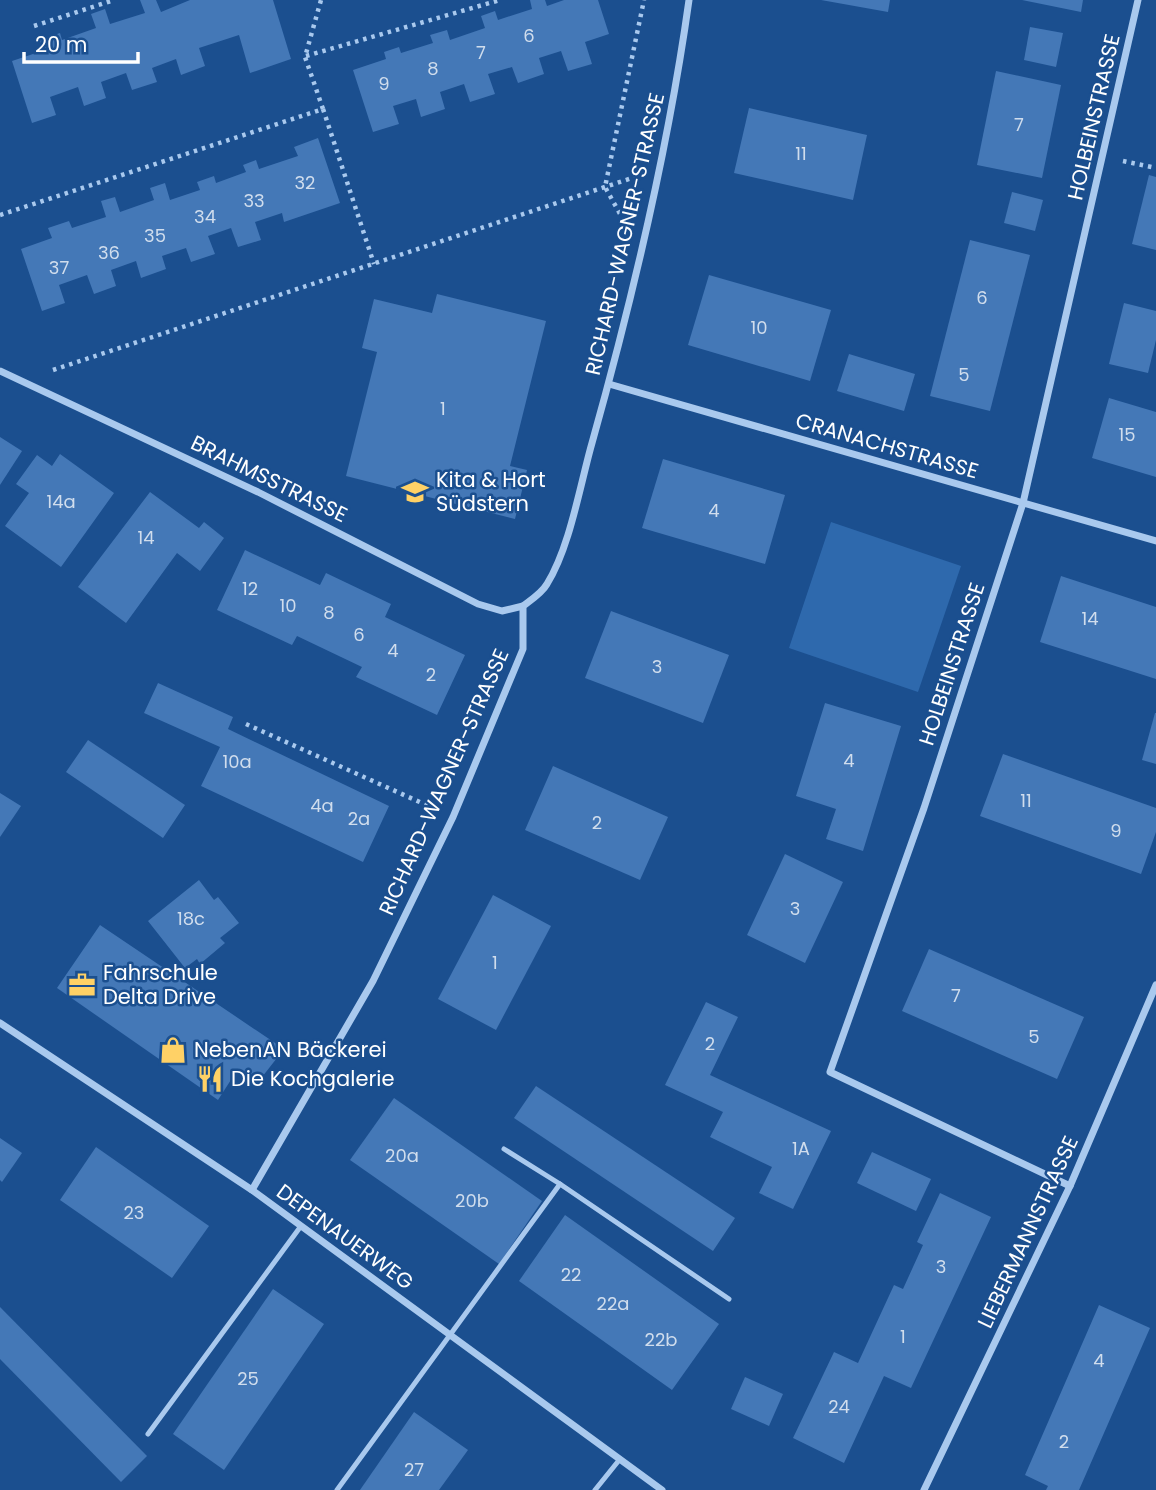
<svg xmlns="http://www.w3.org/2000/svg" width="1156" height="1490" font-family="Poppins,sans-serif">
<rect width="100%" height="100%" fill="#1b4f8f"/>
<polygon fill="#2e69ad" points="831,522 961,566 918,692 789,648"/>
<g fill="#4478b7">
<polygon points="140,0 156,0 161,12 190,0 273,0 291,59 250,73 239,35 199,48 205,66 181,75 176,59 152,68 157,82 132,90 126,73 101,82 106,98 84,106 78,87 50,97 56,115 32,123 12,61 42,51 39,40 60,33 62,40 96,28 91,14 105,9 110,24 145,13"/>
<polygon points="530,0 545,0 547,6 564,0 598,0 609,34 585,42 592,64 568,71 561,51 539,58 544,74 518,83 512,67 488,74 495,94 470,102 464,84 440,92 445,109 421,117 416,99 393,106 399,124 373,132 353,70 386,59 384,52 399,47 401,53 433,43 430,35 447,30 450,40 485,28 481,16 495,11 498,20 532,9"/>
<polygon points="821,0 890,0 888,12"/>
<polygon points="1022,0 1083,0 1081,12"/>
<polygon points="1030,27 1063,33 1056,67 1024,60"/>
<polygon points="996,71 1061,85 1042,178 977,165"/>
<polygon points="749,108 867,135 853,200 734,173"/>
<polygon points="318,138 340,203 284,222 282,213 255,222 261,240 238,247 231,228 208,236 215,254 191,262 186,248 162,256 166,269 141,278 136,261 111,270 116,286 94,294 87,275 59,285 65,303 42,311 21,249 52,238 48,228 69,221 72,228 106,217 101,201 115,197 120,212 154,200 150,188 165,183 170,200 200,190 197,182 214,176 216,183 246,172 243,165 256,160 259,169 298,156 294,147"/>
<polygon points="1149,175 1156,177 1156,250 1132,244"/>
<polygon points="1012,192 1043,200 1035,231 1004,223"/>
<polygon points="970,240 1030,255 990,411 930,396"/>
<polygon points="709,275 831,310 810,381 688,345"/>
<polygon points="437,294 546,321 510,466 527,470 515,519 346,476 377,352 362,348 374,299 432,313"/>
<polygon points="1124,303 1156,311 1156,340 1148,373 1109,364"/>
<polygon points="849,354 915,374 904,411 837,391"/>
<polygon points="1109,398 1156,412 1156,477 1092,458"/>
<polygon points="0,437 22,451 0,485"/>
<polygon points="60,454 114,493 61,567 5,526 29,493 16,484 37,455 52,466"/>
<polygon points="663,459 785,495 765,564 642,528"/>
<polygon points="150,492 199,528 204,522 224,538 200,571 177,553 126,623 78,587"/>
<polygon points="245,550 320,585 326,573 391,604 385,617 465,655 437,715 356,677 362,667 297,636 292,645 217,610"/>
<polygon points="1061,576 1156,607 1156,679 1040,642"/>
<polygon points="611,611 729,655 703,723 585,678"/>
<polygon points="158,683 233,717 228,729 389,806 363,862 201,786 220,747 144,713"/>
<polygon points="825,703 901,726 863,851 826,839 836,809 796,796"/>
<polygon points="1155,713 1156,713 1156,764 1142,760"/>
<polygon points="88,740 185,805 163,838 66,772"/>
<polygon points="1003,754 1156,808 1156,832 1141,874 980,816"/>
<polygon points="553,766 668,817 640,880 525,830"/>
<polygon points="0,793 21,806 0,837"/>
<polygon points="785,854 843,882 805,963 747,935"/>
<polygon points="199,880 214,900 218,897 239,923 220,938 225,943 200,964 197,959 185,968 148,921"/>
<polygon points="493,895 551,926 496,1030 438,999"/>
<polygon points="100,925 284,1049 255,1086 236,1072 218,1100 57,988"/>
<polygon points="929,949 1084,1017 1057,1079 902,1011"/>
<polygon points="706,1002 738,1017 710,1075 831,1131 793,1209 759,1193 772,1167 710,1137 723,1112 665,1085"/>
<polygon points="536,1086 735,1218 713,1251 514,1118"/>
<polygon points="394,1098 542,1201 499,1264 350,1160"/>
<polygon points="0,1138 22,1153 2,1182 0,1180"/>
<polygon points="96,1147 209,1226 172,1278 60,1200"/>
<polygon points="872,1152 931,1179 916,1211 857,1183"/>
<polygon points="940,1193 991,1217 911,1388 884,1376 844,1463 793,1438 834,1352 858,1363 894,1285 903,1289 923,1245 917,1242"/>
<polygon points="565,1215 719,1324 672,1390 519,1281"/>
<polygon points="273,1289 324,1324 224,1470 173,1434"/>
<polygon points="1099,1305 1150,1328 1079,1490 1046,1490 1048,1486 1025,1475"/>
<polygon points="0,1307 147,1456 121,1482 0,1359"/>
<polygon points="745,1377 783,1394 769,1426 731,1409"/>
<polygon points="414,1412 468,1450 439,1490 360,1490"/>
</g>
<g fill="none" stroke-linecap="round" stroke-linejoin="round">
<g stroke="#a9c9ee" stroke-width="4.5" stroke-dasharray="3.5 5" stroke-linecap="butt">
<polyline points="34,26 114,0"/>
<polyline points="306,56 500,0"/>
<polyline points="323,109 374,264"/>
<polyline points="1123,161 1156,168"/>
<polyline points="0,215 323,109 305,57 321,0"/>
<polyline points="624,221 605,187 644,0"/>
<polyline points="53,370 635,177"/>
<polyline points="246,724 433,808"/>
</g>
<g stroke="#a9c9ee" stroke-width="5">
<polyline points="560,1184 729,1299"/>
<polyline points="148,1434 301,1226"/>
<polyline points="337,1490 560,1184 504,1149"/>
<polyline points="595,1490 620,1459"/>
</g>
<g stroke="#a9c9ee" stroke-width="7">
<polyline points="0,371 258,492 478,604 502,611 523,606"/>
<polyline points="609,384 1156,541"/>
<polyline points="0,1023 252,1190 662,1490"/>
<polyline points="1070,1186 830,1072 924,808 1023,503 1138,0"/>
<path d="M252,1190L373,981L453,817L523,649V606C531,600 542,593 547,584C570,547 580,485 592,443C633,297 668,150 689,0"/>
<polyline points="924,1490 1070,1186 1156,985"/>
</g>
</g>
<defs>
<symbol id="school-bare" viewBox="-9 -9 18 18"><path d="M0-5L7-2L0 1L-7-2ZM-4 1L0 2.5L4 1V4Q0 6-4 4Z" fill="#ffd166" stroke="#1b4f8f" stroke-width="2.5" paint-order="stroke"/></symbol>
<symbol id="office-bare" viewBox="-9 -9 18 18"><path d="M-6-3h4V-5.5h4V-3h4V5H-6ZM-1-4.5V-3h2v-1.5ZM-6 0V1H6V0Z" fill="#ffd166" stroke="#1b4f8f" stroke-width="2.5" paint-order="stroke"/></symbol>
<symbol id="shop-bare" viewBox="-9 -9 18 18"><path d="M-5-2.5h2.3a2.7 3.5 0 0 1 5.4 0H5L5.5 6h-11ZM-1.5-2.5h3a1.5 2.3 0 0 0-3 0Z" fill="#ffd166" stroke="#1b4f8f" stroke-width="2.5" paint-order="stroke"/></symbol>
<symbol id="restaurant-bare" viewBox="-9 -9 18 18"><path d="M-5-6h1v4h1v-4h1v4h1v-4h1v5L-1.5 .5V6h-2V.5L-5-1ZM5-6V6H3V1.5H1.5Q1.5-4 5-6Z" fill="#ffd166" stroke="#1b4f8f" stroke-width="2.5" paint-order="stroke"/></symbol>
</defs>
<g fill-rule="evenodd">
<use href="#school-bare" x="396" y="473" width="38" height="38"/>
<use href="#office-bare" x="63" y="966" width="38" height="38"/>
<use href="#shop-bare" x="154" y="1031" width="38" height="38"/>
<use href="#restaurant-bare" x="191" y="1060" width="38" height="38"/>
</g>
<g text-anchor="middle" stroke-width="5" stroke-linejoin="round" paint-order="stroke">
<g font-size="18" fill="#d0dded">
<text x="529" y="42">6</text>
<text x="481" y="59">7</text>
<text x="433" y="75">8</text>
<text x="384" y="90">9</text>
<text x="1019" y="131">7</text>
<text x="801" y="160">11</text>
<text x="305" y="189">32</text>
<text x="254" y="207">33</text>
<text x="205" y="223">34</text>
<text x="155" y="242">35</text>
<text x="109" y="259">36</text>
<text x="59" y="274">37</text>
<text x="982" y="304">6</text>
<text x="759" y="334">10</text>
<text x="964" y="381">5</text>
<text x="443" y="415">1</text>
<text x="1127" y="441">15</text>
<text x="61" y="508">14a</text>
<text x="714" y="517">4</text>
<text x="146" y="544">14</text>
<text x="250" y="595">12</text>
<text x="288" y="612">10</text>
<text x="329" y="619">8</text>
<text x="1090" y="625">14</text>
<text x="359" y="641">6</text>
<text x="393" y="657">4</text>
<text x="657" y="673">3</text>
<text x="431" y="681">2</text>
<text x="849" y="767">4</text>
<text x="237" y="768">10a</text>
<text x="1026" y="807">11</text>
<text x="322" y="812">4a</text>
<text x="359" y="825">2a</text>
<text x="597" y="829">2</text>
<text x="1116" y="837">9</text>
<text x="795" y="915">3</text>
<text x="191" y="925">18c</text>
<text x="495" y="969">1</text>
<text x="956" y="1002">7</text>
<text x="1034" y="1043">5</text>
<text x="710" y="1050">2</text>
<text x="801" y="1155">1A</text>
<text x="402" y="1162">20a</text>
<text x="472" y="1207">20b</text>
<text x="134" y="1219">23</text>
<text x="941" y="1273">3</text>
<text x="571" y="1281">22</text>
<text x="613" y="1310">22a</text>
<text x="903" y="1343">1</text>
<text x="661" y="1346">22b</text>
<text x="1099" y="1367">4</text>
<text x="248" y="1385">25</text>
<text x="839" y="1413">24</text>
<text x="1064" y="1448">2</text>
<text x="414" y="1476">27</text>
</g>
<g font-size="21" fill="#fff" stroke="#1b4f8f">
<text transform="translate(1094 117) rotate(-77)" y="7">HOLBEINSTRASSE</text>
<text transform="translate(625 234) rotate(-77)" y="7">RICHARD-WAGNER-STRASSE</text>
<text transform="translate(887 446) rotate(16)" y="7">CRANACHSTRASSE</text>
<text transform="translate(269 479) rotate(26)" y="7">BRAHMSSTRASSE</text>
<text transform="translate(952 664) rotate(-72)" y="7">HOLBEINSTRASSE</text>
<text transform="translate(444 782) rotate(-66)" y="7">RICHARD-WAGNER-STRASSE</text>
<text transform="translate(1028 1232) rotate(-65)" y="7">LIEBERMANNSTRASSE</text>
<text transform="translate(345 1237) rotate(36)" y="7">DEPENAUERWEG</text>
</g>
<g font-size="21" fill="#fff" stroke="#1b4f8f" text-anchor="start">
<text x="436" y="487">Kita &amp; Hort<tspan x="436" dy="24">Südstern</tspan></text>
<text x="103" y="980">Fahrschule<tspan x="103" dy="24">Delta Drive</tspan></text>
<text x="194" y="1057">NebenAN Bäckerei</text>
<text x="231" y="1086">Die Kochgalerie</text>
</g>
</g>
<path d="M24 52v10h114v-10" fill="none" stroke="#ffffff" stroke-width="3.5"/>
<text x="35" y="52" font-size="21" fill="#ffffff" stroke="#1b4f8f" stroke-width="5" paint-order="stroke">20 m</text>
</svg>
